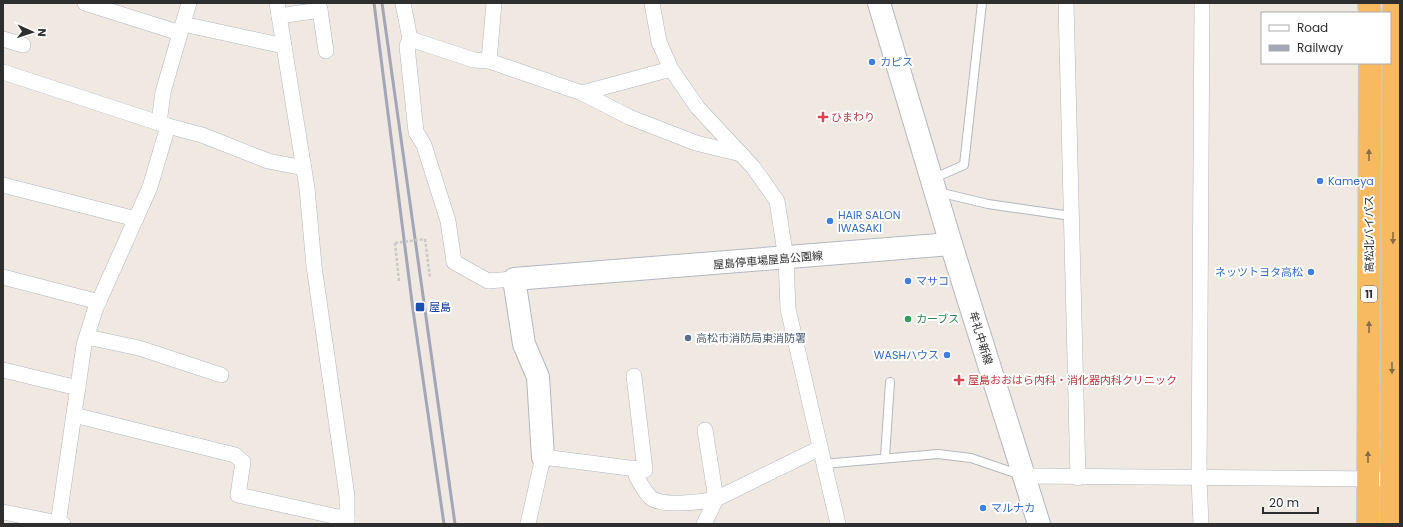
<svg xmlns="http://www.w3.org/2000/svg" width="1403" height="527" font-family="Poppins,'Noto Sans JP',sans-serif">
<rect width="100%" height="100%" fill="#efe9e1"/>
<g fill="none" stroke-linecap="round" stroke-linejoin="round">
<defs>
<g id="service">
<polyline points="932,179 964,165 982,3"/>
<polyline points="938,192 988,204 1071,216"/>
<polyline points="885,457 890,382"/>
<polyline points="823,464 938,454 971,458 1021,475"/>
</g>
<g id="minor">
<polyline points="85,3 180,33"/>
<polyline points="277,3 307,188 314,266 347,496 347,524"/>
<polyline points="403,3 410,39 407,46 416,132 424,145 448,221 454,262 488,281 514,279"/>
<polyline points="494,3 489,61 582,93 671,69"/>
<polyline points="652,3 659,42 671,69 698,108 753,167 777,201 786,259 788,309 838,524"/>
<polyline points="1066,3 1078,478"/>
<polyline points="320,10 326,51"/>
<polyline points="279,16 320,10 318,3"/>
<polyline points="183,24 284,46"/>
<polyline points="3,39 23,45"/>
<polyline points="410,39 474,60 489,61"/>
<polyline points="3,72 168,126"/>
<polyline points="582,93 629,117 696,143 741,154"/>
<polyline points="159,123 163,92 189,3"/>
<polyline points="3,185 136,219"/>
<polyline points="3,277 99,302"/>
<polyline points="87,337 139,348 221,375"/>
<polyline points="3,370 78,388"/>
<polyline points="74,415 235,455 243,462 238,495 347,519"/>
<path d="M633,468C637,478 643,490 651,498C663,507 702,502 716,499L820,448"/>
<polyline points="1025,476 1378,479"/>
<polyline points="3,512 63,524"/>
<polyline points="58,524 84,345 95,310 150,187 168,126 202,135 268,161 304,168"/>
<polyline points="528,524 543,457 645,470 634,376"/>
<polyline points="704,524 716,499 705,430"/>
<polyline points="1201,524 1199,478 1202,3"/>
</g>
<g id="secondary">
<polyline points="879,3 951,244 1039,524"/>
<polyline points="543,457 538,377 524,344 514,279 951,244"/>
</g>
<g id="trunk">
<polyline points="1369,3 1370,13"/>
<polyline points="1368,524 1370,63"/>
<polyline points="1391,524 1394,3"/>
</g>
</defs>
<use href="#service" stroke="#b4b7c1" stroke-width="10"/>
<use href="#minor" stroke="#b4b7c1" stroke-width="16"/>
<use href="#secondary" stroke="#b4b7c1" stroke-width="24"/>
<use href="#trunk" stroke="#c9c9c9" stroke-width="24"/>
<g stroke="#c9c9c9" stroke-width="2.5" stroke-dasharray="3 2" stroke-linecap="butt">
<polyline points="425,239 430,278"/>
<polyline points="395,243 399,281"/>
</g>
<use href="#service" stroke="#fff" stroke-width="8"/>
<use href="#minor" stroke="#fff" stroke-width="15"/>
<use href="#secondary" stroke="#fff" stroke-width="22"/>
<use href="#trunk" stroke="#f8ba60" stroke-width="22"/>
<g stroke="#a3a6b8" stroke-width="3">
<polyline points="374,3 413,310 444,524"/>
<polyline points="382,3 455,524"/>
</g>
<polyline stroke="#c9c9c9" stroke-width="2.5" stroke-dasharray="3 2" stroke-linecap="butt" points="395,243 425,239"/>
</g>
<defs><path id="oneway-solid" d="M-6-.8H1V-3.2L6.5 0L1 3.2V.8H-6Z"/></defs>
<g fill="#896d44">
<use href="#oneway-solid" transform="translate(1369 155) rotate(-90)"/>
<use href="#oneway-solid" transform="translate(1393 238) rotate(90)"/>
<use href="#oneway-solid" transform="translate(1369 327) rotate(-90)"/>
<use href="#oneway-solid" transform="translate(1392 368) rotate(90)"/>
<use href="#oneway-solid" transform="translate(1368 457) rotate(-90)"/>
</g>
<g fill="#3f7fe0" stroke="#fff" stroke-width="1.5">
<circle cx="872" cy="62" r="4"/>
<circle cx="1320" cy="181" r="4"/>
<circle cx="830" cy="221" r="4"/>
<circle cx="1311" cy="272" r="4"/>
<circle cx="908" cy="281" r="4"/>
<circle cx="947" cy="355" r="4"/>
<circle cx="983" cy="508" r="4"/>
</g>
<g fill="#e0444e" stroke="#fff" stroke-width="1.5">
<path d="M821 111h4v4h4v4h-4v4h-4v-4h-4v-4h4z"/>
<path d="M957 374h4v4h4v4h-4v4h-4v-4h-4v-4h4z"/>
</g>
<rect fill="#1a4fb4" stroke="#fff" stroke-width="1.5" x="415" y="302" width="10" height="10" rx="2"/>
<circle fill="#2e9e5b" stroke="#fff" stroke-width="1.5" cx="908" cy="319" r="4"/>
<circle fill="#5c6f8a" stroke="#fff" stroke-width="1.5" cx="688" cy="338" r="4"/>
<g text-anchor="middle" stroke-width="4" stroke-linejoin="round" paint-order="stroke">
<rect fill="#fff" stroke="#6d6d6d" stroke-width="1" x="1361" y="286" width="16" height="16" rx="3"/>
<g font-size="10" font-weight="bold" fill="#2e2e2e">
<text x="1369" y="298">11</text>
</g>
<g font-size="11" fill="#366cbe" stroke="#fff" text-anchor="start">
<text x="880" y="66">カピス</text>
<text x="1328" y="185">Kameya</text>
<text x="838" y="219">HAIR SALON<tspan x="838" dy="13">IWASAKI</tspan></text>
<text x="1303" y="276" text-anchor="end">ネッツトヨタ高松</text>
<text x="916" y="285">マサコ</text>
<text x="939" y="359" text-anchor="end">WASHハウス</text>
<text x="991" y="512">マルナカ</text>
</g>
<g font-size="11" fill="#be3a42" stroke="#fff" text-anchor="start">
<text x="831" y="121">ひまわり</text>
<text x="968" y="384">屋島おおはら内科・消化器内科クリニック</text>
</g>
<g font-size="11" fill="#2e2e2e" stroke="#fff">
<text transform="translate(1369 234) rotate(-90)" y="4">高松北バイパス</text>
<text transform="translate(768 260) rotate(-5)" y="4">屋島停車場屋島公園線</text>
<text transform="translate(981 338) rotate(73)" y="4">牟礼中新線</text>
</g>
<g font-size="11" fill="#164399" stroke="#fff" text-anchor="start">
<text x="429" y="311">屋島</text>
</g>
<g font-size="11" fill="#27864d" stroke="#fff" text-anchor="start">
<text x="916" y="323">カーブス</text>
</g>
<g font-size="11" fill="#4e5e75" stroke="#fff" text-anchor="start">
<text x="696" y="342">高松市消防局東消防署</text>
</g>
</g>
<rect width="1403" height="527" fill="none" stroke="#2e2e2e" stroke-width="8"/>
<rect x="1261" y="12" width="130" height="52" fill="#ffffff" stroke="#ababab"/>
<rect x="1269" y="25" width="20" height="6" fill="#ffffff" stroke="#ababab"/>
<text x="1297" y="32" font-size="12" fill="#2e2e2e">Road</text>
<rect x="1269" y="45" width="20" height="6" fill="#a3a6b8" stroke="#ababab"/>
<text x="1297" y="52" font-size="12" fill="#2e2e2e">Railway</text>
<g transform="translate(32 32) rotate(93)" stroke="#ffffff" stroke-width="3" paint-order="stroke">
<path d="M0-3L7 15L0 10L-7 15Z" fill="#2e2e2e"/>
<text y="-6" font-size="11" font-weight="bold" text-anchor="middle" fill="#2e2e2e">N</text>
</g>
<path d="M1263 507v6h55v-6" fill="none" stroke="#2e2e2e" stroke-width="2"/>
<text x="1269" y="507" font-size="12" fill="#2e2e2e" stroke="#ffffff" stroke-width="3" paint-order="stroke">20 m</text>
</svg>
